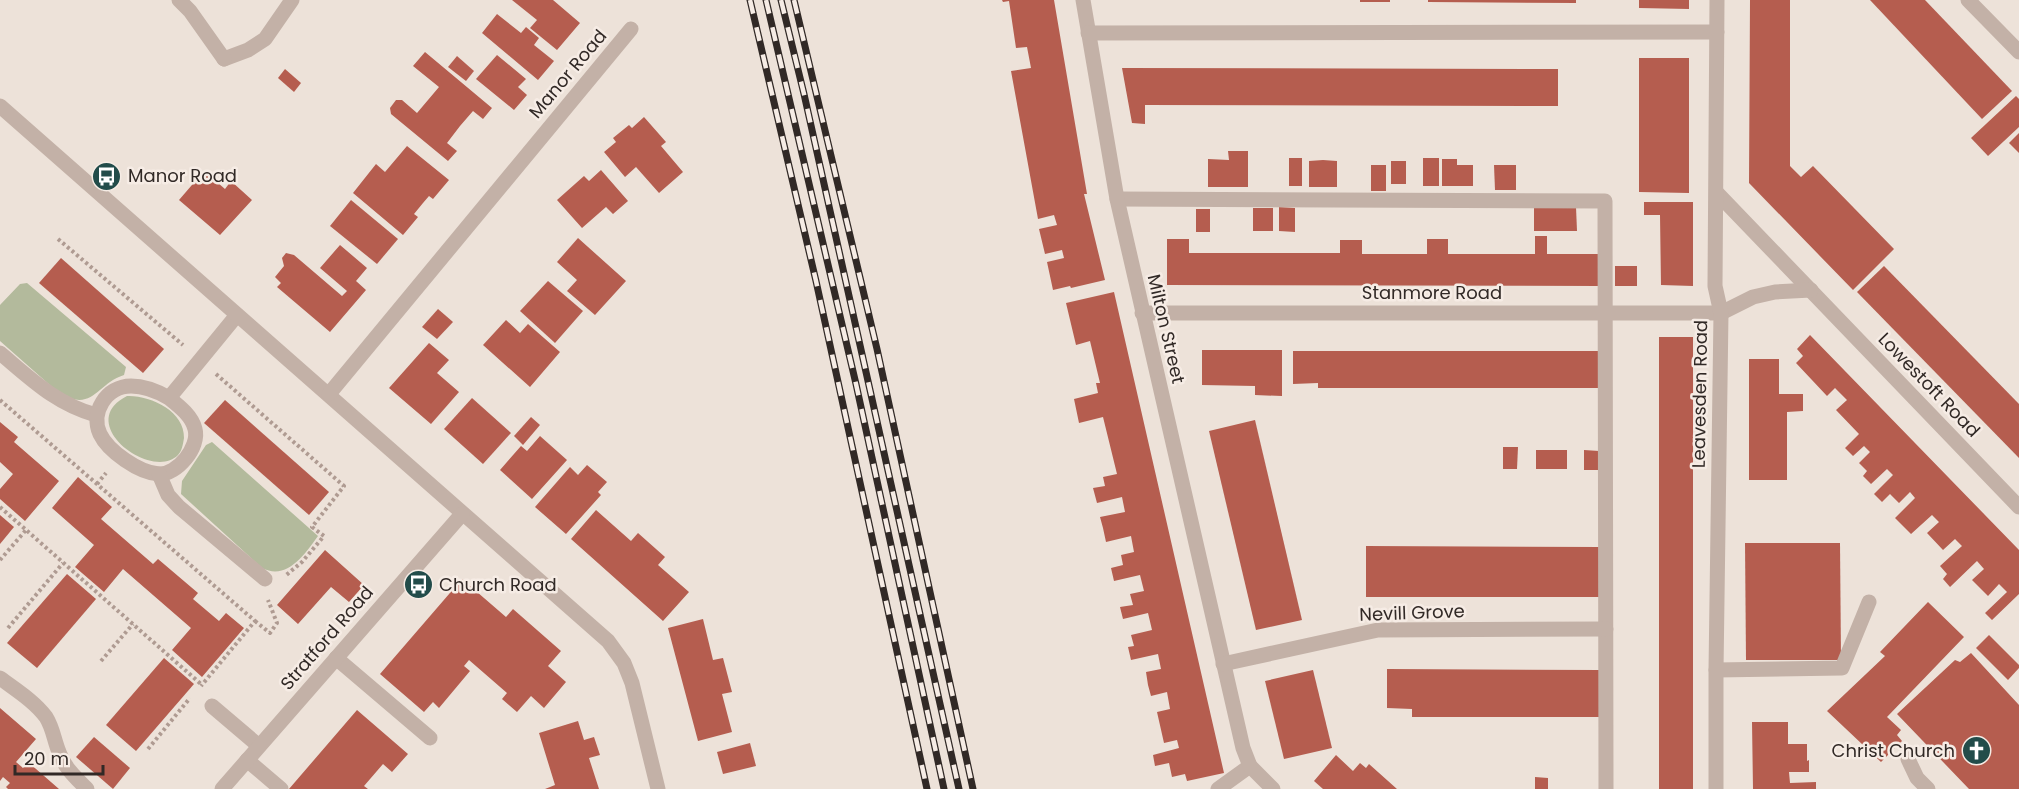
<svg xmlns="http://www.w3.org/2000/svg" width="2019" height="789" font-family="Poppins,sans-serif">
<rect width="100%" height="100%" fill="#ede2d9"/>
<g fill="#b3ba9c">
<path d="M27,283L126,367L124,375C96,384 94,412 60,394L0,341V305L20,284Z"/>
<path d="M127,396C150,395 185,411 184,438C183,444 182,451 178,455C152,482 73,423 127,396Z"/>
<path d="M212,442L318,536C305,554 287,581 262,568L181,494L182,481L206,445Z"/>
</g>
<g fill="#b55d4f">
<polygon points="512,0 553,0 580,23 557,50 530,28 537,20"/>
<polygon points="1002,0 1054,0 1087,194 1084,194 1105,280 1071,288 1070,286 1053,290 1047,262 1064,258 1062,250 1045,254 1039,229 1057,225 1054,215 1038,219 1011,71 1031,68 1027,47 1016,48 1009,1 1003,2"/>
<rect x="1360" y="0" width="30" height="2"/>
<polygon points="1428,0 1576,0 1576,3 1428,2"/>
<polygon points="1639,0 1689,0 1689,9 1639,8"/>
<polygon points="1750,0 1790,0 1790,166 1801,177 1813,166 1894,249 1853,290 1749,183"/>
<polygon points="1870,0 1925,0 2012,91 1982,119"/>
<polygon points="497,14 521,33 526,27 539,38 534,45 554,61 538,80 482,33"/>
<polygon points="425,52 492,108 483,119 473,111 460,126 447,143 457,151 448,161 391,114 390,108 396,100 402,100 417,113 439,87 413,66"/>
<polygon points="497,55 526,79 518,87 527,95 514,110 476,79"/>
<polygon points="457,56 474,71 466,81 448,67"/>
<polygon points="1639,58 1689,58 1689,193 1639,192"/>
<polygon points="1122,68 1558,69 1558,106 1145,105 1145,124 1132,123"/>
<polygon points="285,69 301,83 294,92 278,78"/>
<polygon points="2016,96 2019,99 2019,127 1988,156 1971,138"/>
<polygon points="644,117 666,142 661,146 683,172 659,193 636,167 625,177 604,152 616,142 613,138 629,125 632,128"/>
<polygon points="2019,133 2019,153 2009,143"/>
<polygon points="407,146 449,180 433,199 429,196 423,203 414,214 418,217 403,235 353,193 376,164 385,172"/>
<polygon points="1228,151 1248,151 1248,187 1208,187 1208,159 1229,160"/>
<rect x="1289" y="158" width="13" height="28"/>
<rect x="1423" y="158" width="16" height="28"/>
<polygon points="1442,159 1457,159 1457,165 1473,165 1473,186 1442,186"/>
<polygon points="1323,160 1337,161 1337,187 1309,187 1309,161"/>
<rect x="1391" y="161" width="15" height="23"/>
<rect x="1371" y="165" width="15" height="26"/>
<polygon points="1494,165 1516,165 1516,190 1495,190"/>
<polygon points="601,170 628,201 613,214 606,207 582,228 557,200 584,176 589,181"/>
<polygon points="204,171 225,189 231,181 252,200 220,235 179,200"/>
<polygon points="351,200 398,239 377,264 330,226"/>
<polygon points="1644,202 1693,202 1693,286 1661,285 1660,215 1644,215"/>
<polygon points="1279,207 1295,208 1295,232 1279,231"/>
<polygon points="1534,207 1576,207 1577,231 1534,231"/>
<rect x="1253" y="208" width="20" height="23"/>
<rect x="1196" y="209" width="14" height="23"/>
<polygon points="1535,236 1547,236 1547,254 1600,254 1600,286 1167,285 1167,239 1189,239 1189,253 1340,253 1340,240 1362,240 1362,254 1427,254 1427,239 1448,239 1448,254 1535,254"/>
<polygon points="578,238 626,281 595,315 567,291 577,280 557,262"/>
<polygon points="340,245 367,268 356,281 366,290 330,332 277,287 281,283 275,277 284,266 282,258 286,253 294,255 342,296 347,291 320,268"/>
<polygon points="61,258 164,349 143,373 39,283"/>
<rect x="1615" y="266" width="22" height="20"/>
<polygon points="1884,266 2019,404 2019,458 1857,292"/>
<polygon points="548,281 583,311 555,343 520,311"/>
<polygon points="1114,292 1224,773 1187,781 1185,774 1172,777 1169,763 1155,766 1153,755 1179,748 1177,740 1164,743 1157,712 1170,709 1167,692 1151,696 1148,685 1146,672 1161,669 1158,654 1131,660 1128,647 1134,646 1131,635 1152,630 1148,613 1123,619 1120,607 1133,605 1130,594 1144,591 1140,575 1114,581 1111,568 1123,565 1121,555 1134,552 1131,536 1106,542 1103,528 1100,517 1125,512 1122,497 1097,503 1093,488 1105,486 1103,477 1117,474 1103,417 1079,423 1074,399 1098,393 1096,383 1100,383 1090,341 1076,345 1066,303"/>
<polygon points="438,309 453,322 437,339 422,327"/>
<polygon points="506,320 520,333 528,324 560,352 530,387 483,345"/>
<polygon points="1810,335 2019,550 2019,594 1992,620 1985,613 2007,592 1999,584 1988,596 1972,580 1984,569 1977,561 1950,587 1943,579 1947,574 1940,566 1962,546 1955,539 1943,550 1927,533 1939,522 1932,515 1911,534 1895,518 1915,498 1910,492 1899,503 1890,494 1882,502 1874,494 1893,475 1887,469 1871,484 1863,476 1867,471 1859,463 1870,452 1864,446 1853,456 1845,448 1859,434 1836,410 1847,400 1835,388 1827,396 1796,363 1803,356 1797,349"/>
<rect x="1659" y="337" width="34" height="452"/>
<polygon points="429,343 449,360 437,373 459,392 431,424 389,388"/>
<polygon points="1202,350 1282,350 1282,396 1255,395 1255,386 1202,385"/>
<polygon points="1293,351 1599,351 1600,388 1318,388 1318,383 1293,384"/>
<polygon points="1749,359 1779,359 1779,394 1803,394 1803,411 1787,412 1787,480 1749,480"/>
<polygon points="472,398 511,433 483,464 444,429"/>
<polygon points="225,400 329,492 309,515 204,423"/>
<polygon points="531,417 540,425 523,445 514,436"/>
<polygon points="1255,420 1302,620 1256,630 1209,431"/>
<polygon points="0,422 18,437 14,442 59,481 25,521 0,499 0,489 13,474 0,462"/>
<polygon points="540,436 567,460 532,499 500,470 521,446 527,451"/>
<polygon points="1503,447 1518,447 1517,469 1503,469"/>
<rect x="1536" y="450" width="31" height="19"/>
<polygon points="1584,450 1599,451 1599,470 1584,470"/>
<polygon points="587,465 607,482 598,492 601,495 566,534 535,507 570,467 578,475"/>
<polygon points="78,477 112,507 101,519 153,564 158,559 198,593 193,599 219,621 226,613 244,628 202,677 172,650 191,628 123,569 104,592 75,567 94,545 52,508"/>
<polygon points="596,510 631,541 638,533 665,557 658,565 689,592 663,621 571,539"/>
<polygon points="0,515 14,527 0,544"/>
<polygon points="1745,543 1840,543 1841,660 1746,660"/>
<polygon points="1366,546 1600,547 1600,597 1366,597"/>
<polygon points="325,550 364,585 349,602 331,587 298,624 277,605"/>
<polygon points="67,574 96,599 37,668 7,643"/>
<polygon points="462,579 506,617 513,609 561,651 548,666 566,682 544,708 531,696 517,712 502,699 507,693 469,660 464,666 470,671 439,708 433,702 424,712 380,674"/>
<polygon points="1928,602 1964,637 1887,717 1901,730 1897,735 1902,741 1881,762 1827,711 1885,656 1880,652"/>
<polygon points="703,619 713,660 723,658 732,692 722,694 732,732 698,741 668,628"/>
<polygon points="1989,635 2019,665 2019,668 2008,680 1976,648"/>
<polygon points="1971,653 2019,705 2019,789 1969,789 1897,714 1955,660 1960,662"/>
<polygon points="164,658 194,684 136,751 106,725"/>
<polygon points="1387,669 1600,670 1600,717 1412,717 1412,709 1387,708"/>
<polygon points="1313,670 1332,748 1284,759 1265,681"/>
<polygon points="0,708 36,739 16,762 23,768 28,762 59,789 8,789 6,787 10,783 3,777 0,781"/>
<polygon points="357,710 408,754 392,772 383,764 364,786 368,789 289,789"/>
<polygon points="578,721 584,740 594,737 600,755 589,758 599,789 545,789 555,785 539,733"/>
<polygon points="1752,722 1788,722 1788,744 1807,744 1807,761 1809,760 1809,772 1789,772 1790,783 1816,782 1816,789 1753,789"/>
<polygon points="94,737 130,768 113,789 76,757"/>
<polygon points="750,743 756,766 723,774 717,752"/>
<polygon points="1336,755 1353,771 1360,763 1366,768 1369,764 1397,789 1323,789 1314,781"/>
<polygon points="1535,777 1548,778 1548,789 1535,789"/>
</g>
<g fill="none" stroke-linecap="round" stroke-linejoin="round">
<g stroke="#af9b92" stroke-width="4" stroke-dasharray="3 3" stroke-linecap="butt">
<polyline points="58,239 183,345"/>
<polyline points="216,374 344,486 312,527 324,536 302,562 285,576"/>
<polyline points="0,400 255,621 201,686"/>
<polyline points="97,484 106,473"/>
<polyline points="0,507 202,685"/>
<polyline points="0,560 26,530"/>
<polyline points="255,621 270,633 277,623 268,600"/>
<polyline points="8,628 63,563"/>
<polyline points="101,661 133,624"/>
<polyline points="148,749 190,698"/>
</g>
<g stroke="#c3b1a7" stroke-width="15">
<polyline points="224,59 248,50 265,39 292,0"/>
<polyline points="1117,199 1605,201 1606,789"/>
<path d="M0,353C31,379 56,404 96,415"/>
<path d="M169,398C157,391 145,386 131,386C106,386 90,413 100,434C108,451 139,473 159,474C177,475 200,447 195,429C192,416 179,406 169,398L237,315"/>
<polyline points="159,474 168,495 179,507 265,579"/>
<polyline points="336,658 430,738"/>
<polyline points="1716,670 1842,668 1869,602"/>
<path d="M0,678C16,690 34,701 46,717C53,728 54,740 59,752C64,767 76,778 87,789"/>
<polyline points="212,706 259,746"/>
<polyline points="1908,759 1917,778 1928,789"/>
<polyline points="247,760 281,789"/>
<polyline points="1218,789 1250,766"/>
</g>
<g stroke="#c3b1a7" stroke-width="15">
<polyline points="179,0 190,11 224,59"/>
<polyline points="1083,0 1117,199 1243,748 1250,766 1273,789"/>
<polyline points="1968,0 2019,52"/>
<polyline points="1088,33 1717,32"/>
<polyline points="0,106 608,641 624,663 632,683 658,789"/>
<polyline points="1717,193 2019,507"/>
<polyline points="1142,313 1721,313 1753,297 1775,292 1811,290"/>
<polyline points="329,394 631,29"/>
<polyline points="1223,664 1378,630 1606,629"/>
<polyline points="222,789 462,514"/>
<polyline points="1716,789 1716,670 1721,313 1715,286 1717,0"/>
</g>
<defs>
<g id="rail">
<polyline points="750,0 816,281 927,789"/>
<polyline points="766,0 856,384 944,789"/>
<polyline points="781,0 804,94 959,789"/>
<polyline points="794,0 877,349 973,789"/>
</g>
</defs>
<use href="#rail" stroke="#312926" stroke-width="7"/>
<use href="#rail" stroke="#f6ece5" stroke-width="4.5" stroke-dasharray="14" stroke-linecap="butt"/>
</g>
<defs>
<symbol id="bus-disc" viewBox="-11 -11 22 22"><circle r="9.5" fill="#224c4a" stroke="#f6ece5"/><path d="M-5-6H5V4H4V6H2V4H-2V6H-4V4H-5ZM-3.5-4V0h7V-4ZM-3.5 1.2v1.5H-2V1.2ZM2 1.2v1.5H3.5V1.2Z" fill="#fff"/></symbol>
<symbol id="church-disc" viewBox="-11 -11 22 22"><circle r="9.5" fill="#224c4a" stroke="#f6ece5"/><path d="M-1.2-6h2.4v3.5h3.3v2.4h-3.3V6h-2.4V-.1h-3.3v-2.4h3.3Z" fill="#fff"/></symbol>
</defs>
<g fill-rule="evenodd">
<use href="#bus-disc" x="90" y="160" width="33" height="33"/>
<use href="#bus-disc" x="402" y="568" width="33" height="33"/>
<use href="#church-disc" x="1960" y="734" width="33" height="33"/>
</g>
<g text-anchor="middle" stroke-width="5" stroke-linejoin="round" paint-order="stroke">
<g font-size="18" fill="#312926" stroke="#f6ece5">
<text transform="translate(568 74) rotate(-50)" y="6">Manor Road</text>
<text x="1432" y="299">Stanmore Road</text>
<text transform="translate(1166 329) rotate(77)" y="6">Milton Street</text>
<text transform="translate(1929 385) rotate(46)" y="6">Lowestoft Road</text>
<text transform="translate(1700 394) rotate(-89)" y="6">Leavesden Road</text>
<text transform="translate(1412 613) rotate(-2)" y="6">Nevill Grove</text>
<text transform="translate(327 638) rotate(-49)" y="6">Stratford Road</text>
</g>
<g font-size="18" fill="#312926" stroke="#f6ece5" text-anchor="start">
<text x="128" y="182">Manor Road</text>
<text x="439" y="591">Church Road</text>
<text x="1955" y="757" text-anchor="end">Christ Church</text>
</g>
</g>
<path d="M15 765v9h88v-9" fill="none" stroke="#312926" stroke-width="3"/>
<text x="24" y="765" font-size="18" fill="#312926" stroke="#f6ece5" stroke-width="4.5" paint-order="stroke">20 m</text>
</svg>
